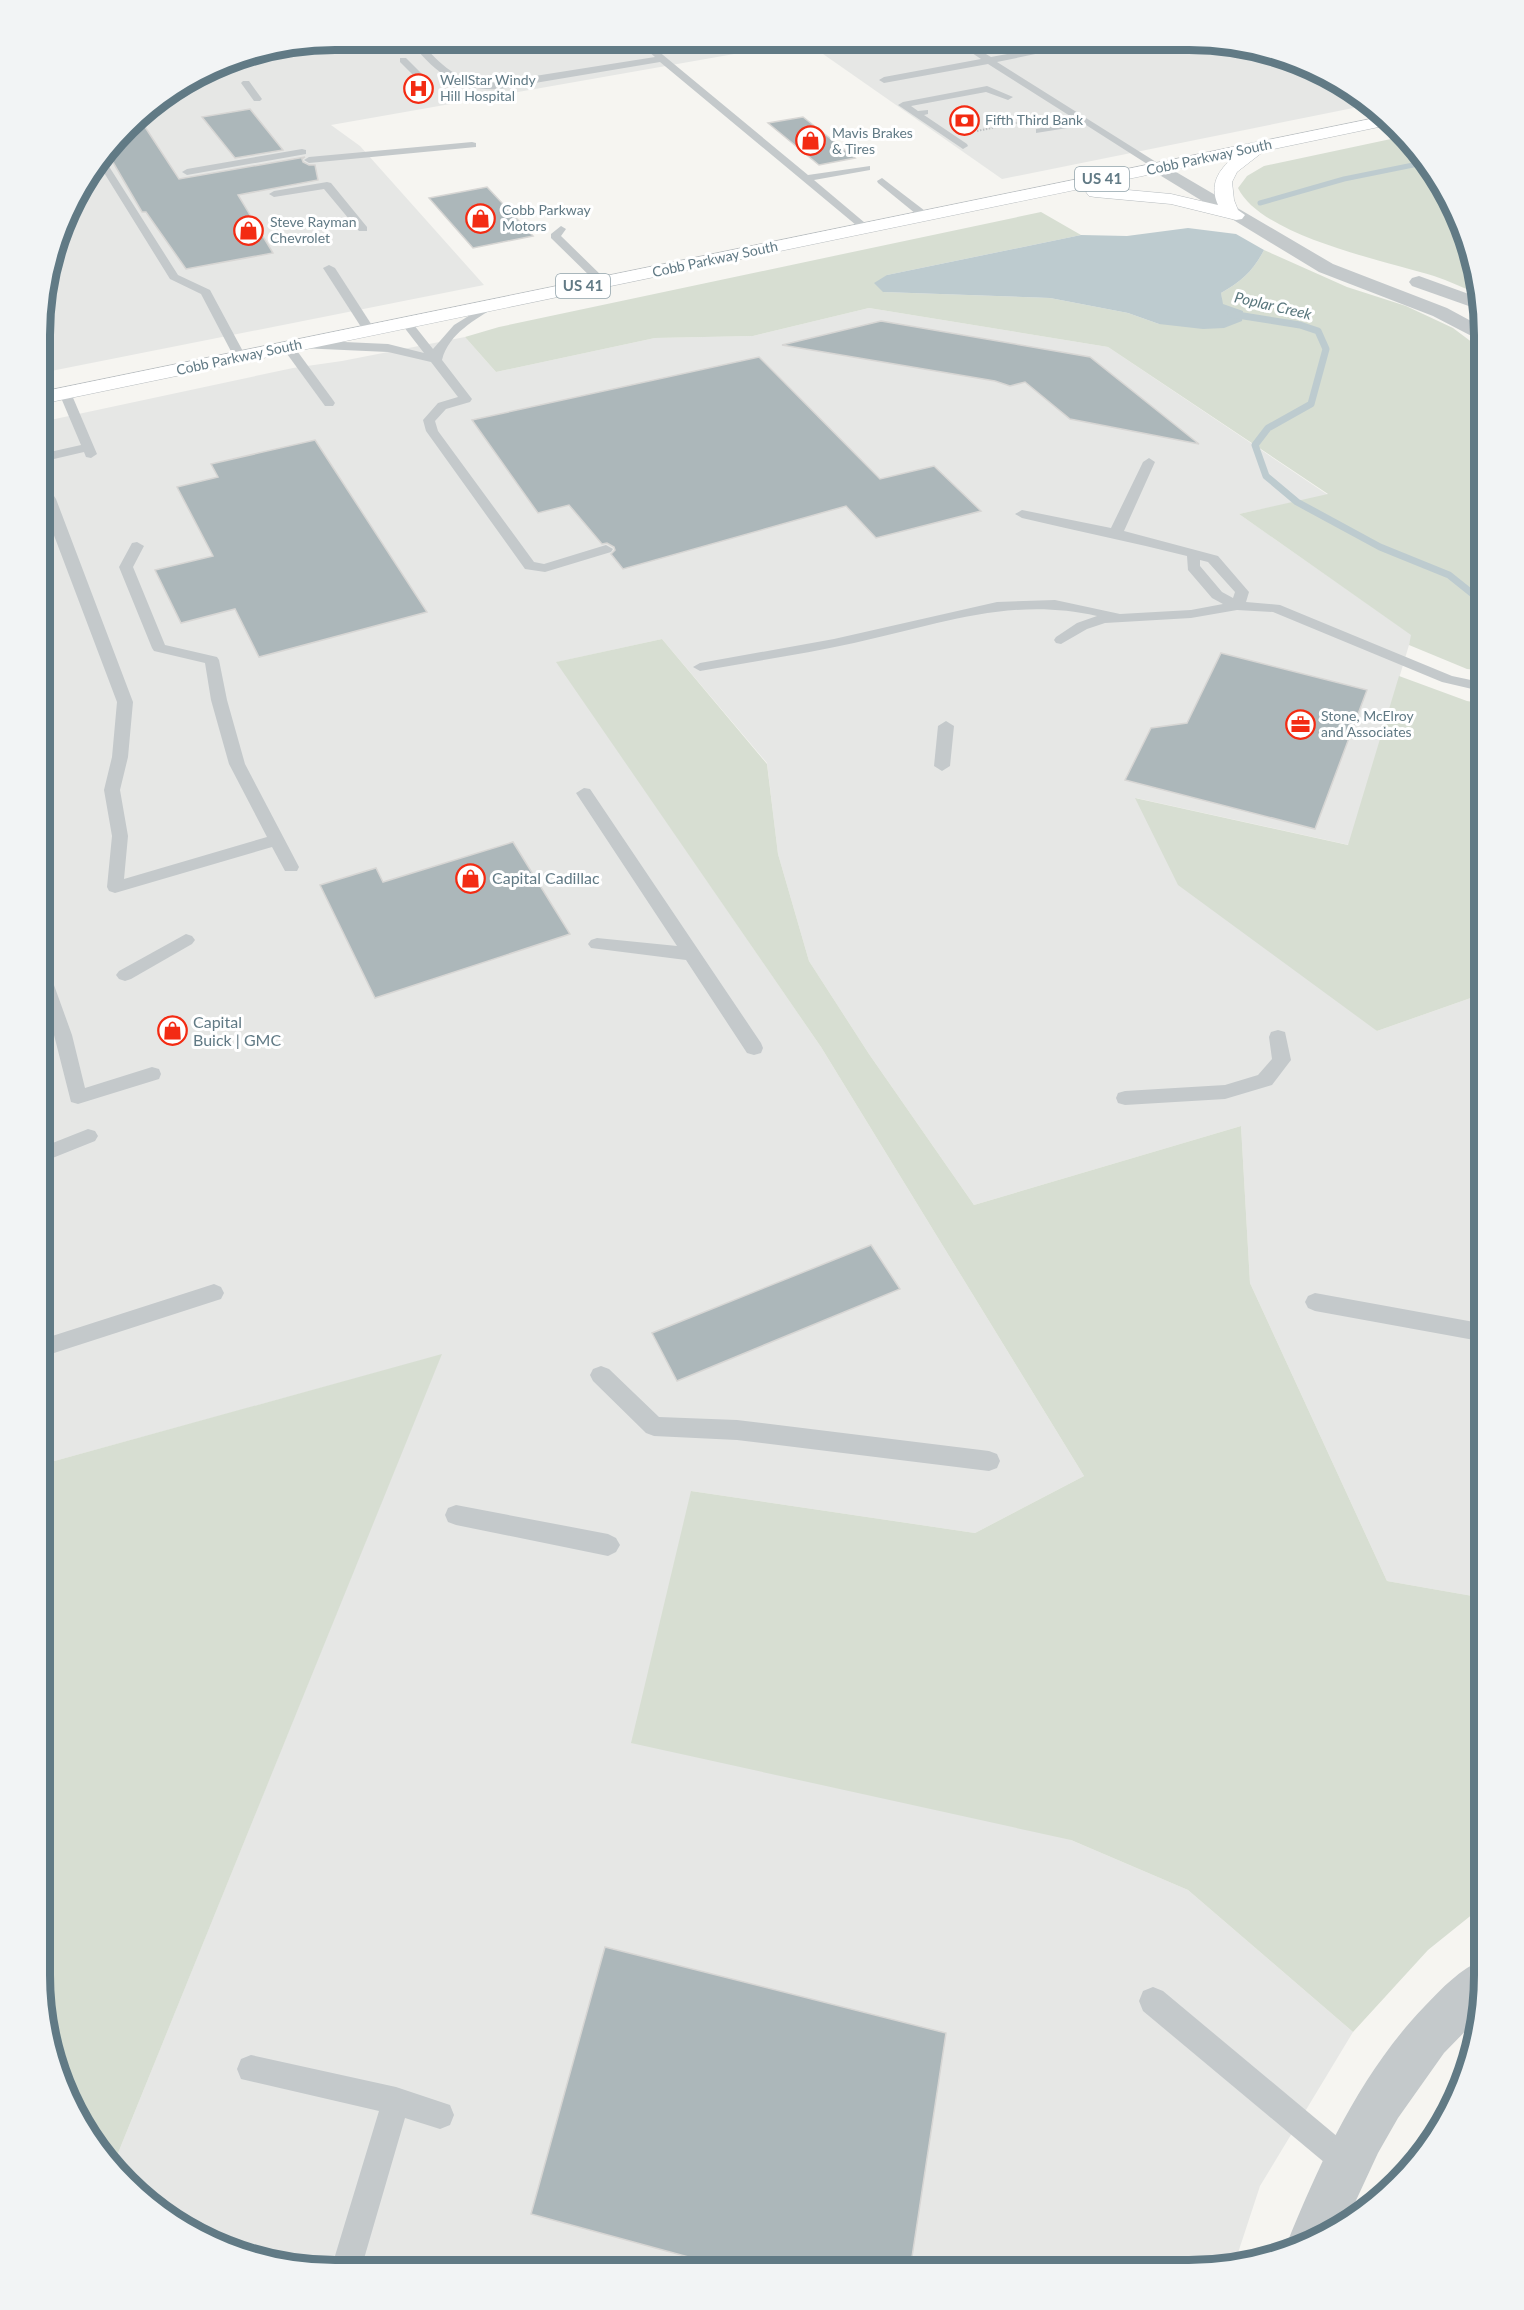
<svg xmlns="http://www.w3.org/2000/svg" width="1524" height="2310" font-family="Lato,sans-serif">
<rect width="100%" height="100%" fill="#f6f5f1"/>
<g fill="#e6e7e5">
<polygon points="335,39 765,40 774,47 331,125 360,146 484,285 41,373 42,296 78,187 140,112 239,55"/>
<polygon points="803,40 1228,42 1302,61 1373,104 1002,179"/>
<polygon points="869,308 1108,347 1328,495 1239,514 1412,635 1349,845 1136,798 1377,1031 1485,993 1484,1598 1387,1581 1250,1283 1241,1126 974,1205 869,1054 809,961 778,854 767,763 662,639 557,662 821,1047 1084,1476 975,1533 691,1491 1071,1840 1188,1890 1353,2032 1260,2186 1235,2262 1190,2271 296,2269 222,2249 155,2210 112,2168 441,1355 40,1465 41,422 293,368 342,361 465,337 496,372 655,338 753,336"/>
</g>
<g fill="#d7ded2">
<path d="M1405,136L1424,154L1462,221L1477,293C1463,288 1449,281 1434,276C1385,261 1261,236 1238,188L1247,176L1264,166Z"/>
<path d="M1041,212L1081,235L887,275L883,292L1050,298L1128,313L1159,324L1222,304L1221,293C1241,282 1254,270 1264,250L1347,287L1406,306L1453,328L1485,352V671L1467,669L1409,645L1411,635L1239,514L1328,494L1108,347L869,308L753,336L655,338L496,372L465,337L499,327Z"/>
<polygon points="662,639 767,764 778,854 809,961 869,1054 974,1205 1241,1126 1250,1283 1387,1581 1484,1598 1484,1905 1428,1950 1353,2032 1188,1890 1071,1840 631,1743 691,1491 975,1533 1084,1476 821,1047 556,662"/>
<polygon points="1399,676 1467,701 1485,704 1485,993 1377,1031 1178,885 1135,798 1348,845"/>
<polygon points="442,1354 408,1438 112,2168 100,2156 62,2089 39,1975 40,1465"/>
<polygon points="1461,2087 1435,2140 1385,2197"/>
</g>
<path fill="#bdcbcf" d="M1188,228L1236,234L1264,250C1254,270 1241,282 1221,293L1223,304L1243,311L1242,321L1224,328L1203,329L1159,324L1128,313L1050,298L883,292L874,283L887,275L1081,235L1127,236Z"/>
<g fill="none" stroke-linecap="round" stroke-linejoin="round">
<polyline stroke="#bdcbcf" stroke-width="5" points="1260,203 1344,179 1428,162"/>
<polyline stroke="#bdcbcf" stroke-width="7" points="1231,314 1300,325 1318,331 1326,349 1311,404 1268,428 1255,445 1266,476 1297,502 1380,547 1449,575 1479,599"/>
<polyline stroke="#bdcbcf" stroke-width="9" points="1478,598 1485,607"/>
</g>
<g fill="#acb7ba" stroke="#d7d6d4" stroke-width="1.5">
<polygon points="250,109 283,150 235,158 202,117"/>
<polygon points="803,117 855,158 819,165 768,123"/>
<polygon points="145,127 179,179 305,157 302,159 303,162 309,165 315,165 318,180 238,195 273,253 186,269 146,212 142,212 107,152 125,130"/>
<polygon points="487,187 533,236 473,248 429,198"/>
<polygon points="881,321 1090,357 1199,444 1070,419 1025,382 1010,386 995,381 782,345"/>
<polygon points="759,357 880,479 934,466 981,511 876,538 846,506 623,569 611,554 615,550 614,547 607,543 602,544 569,505 538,513 472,420"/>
<polygon points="315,440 427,612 259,657 235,609 181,623 155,570 213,556 177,487 218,477 211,464"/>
<polygon points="1221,653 1367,690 1315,829 1125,780 1151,728 1187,723"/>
<polygon points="513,842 570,934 375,998 320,885 376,868 383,882"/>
<polygon points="871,1245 900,1289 677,1381 652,1333"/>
<polygon points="605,1947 946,2033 910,2270 736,2270 531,2214"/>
</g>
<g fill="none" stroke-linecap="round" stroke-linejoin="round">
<defs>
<path id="primary" d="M1385,116L1393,124L1264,151L1237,172L1232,182L1234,200L1238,210L1245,215L1242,219L1236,220L1171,204L1095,197L1089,196L1086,192L1089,188L1095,187L1171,194L1218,205C1209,185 1218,170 1234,157L41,404V392Z"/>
</defs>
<use href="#primary" stroke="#b7bcbf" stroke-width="1"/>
<polyline stroke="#bdc0c2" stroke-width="2" stroke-dasharray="1.5 1.5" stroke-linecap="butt" points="977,131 1020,122"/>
<g fill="#c4c9cb" fill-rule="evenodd">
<path d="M408,39H417C437,60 454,80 484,84L655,57L641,45L646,42C656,47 688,40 702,40L657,50L808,175L870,166V170L814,180L871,228L870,230H862L660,62L499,89C455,91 434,71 408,39Z"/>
<polygon points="954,41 964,41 991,57 1079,41 1098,41 997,62 1164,167 1155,169 1086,125 1036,133 1036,129 1078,121 988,64 884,83 879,80 884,77 981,59"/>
<polygon points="400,58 406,58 421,73 421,77 415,77 400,62"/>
<polygon points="243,81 249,81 262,99 260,101 254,101 241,83"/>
<polygon points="987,86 1013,97 1008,100 986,92 911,106 918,111 928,110 928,114 924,115 967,144 968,146 963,149 898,105 903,102"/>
<polygon points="472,142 476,143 476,147 309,163 304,160 309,157"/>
<polygon points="302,149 306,150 306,154 187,175 182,172 187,169"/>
<polygon points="103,157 178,275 210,290 246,357 244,360 236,360 234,357 201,294 170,279 98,163"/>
<polygon points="882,178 929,214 929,218 921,218 878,183 877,181"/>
<polygon points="327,182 331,183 367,227 367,231 359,231 324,189 274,197 269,194 274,191"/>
<polygon points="561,226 566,229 561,236 606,280 606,284 598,284 551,238 551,234"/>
<polygon points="329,265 335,268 375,330 373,332 369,334 363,330 323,268"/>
<path d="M493,301L497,302V306C475,320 449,333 442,360L472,399L470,402L446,409L435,421L438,431L534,562L544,564L606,545L613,549L611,552L545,572L525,569L426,431L423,420L438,403L458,397L431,362L388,352L300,348L294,344L300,340L388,344L424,353L400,322L402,320H410L433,349L454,325Z"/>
<polygon points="288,343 292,344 333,400 335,403 333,406 325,406 282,347"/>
<polygon points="65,389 71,393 97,454 91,458 86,457 84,452 41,462 41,454 81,445 59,393"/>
<path d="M1149,458L1155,462L1124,531L1218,556L1249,592L1246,602L1280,605L1452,676L1485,683V692L1442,682L1273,612L1237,610L1191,618L1105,623L1087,629L1061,644L1056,643L1054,640L1056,637L1077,623L1097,616C1010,596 938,625 854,643C803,654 751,662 700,671L693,667L700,663L834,639L997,602L1055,600L1120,614L1191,610L1223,604L1212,598L1188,570L1187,556C1132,542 1077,531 1022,518L1015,514L1022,510L1111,528L1143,462ZM1200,560L1208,562L1235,592L1233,598L1222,592L1200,566Z"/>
<polygon points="41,493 54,496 56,499 133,702 128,757 120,790 128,836 124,879 267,837 229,764 211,700 205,663 154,651 152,648 119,567 132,543 137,542 144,546 133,567 165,645 217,657 219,660 227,700 245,764 299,867 297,871 285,871 272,847 115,893 109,891 107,887 112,836 104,790 112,757 117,702 41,501"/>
<polygon points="946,721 954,726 950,766 942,771 934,766 938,726"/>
<polygon points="584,788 590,789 761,1043 763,1048 761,1053 754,1055 747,1053 686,960 591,948 588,944 591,940 597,938 677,946 576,793"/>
<polygon points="186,934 192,936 195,940 192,944 131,979 125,981 119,979 116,975 119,971"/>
<polygon points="41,968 47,970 50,974 72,1035 85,1088 152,1067 159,1069 161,1074 159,1079 78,1104 71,1102 54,1035 41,998"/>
<polygon points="1278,1030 1285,1032 1291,1060 1272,1085 1225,1099 1125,1105 1118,1103 1116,1098 1118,1093 1125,1091 1225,1085 1258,1075 1272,1059 1269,1037 1271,1032"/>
<polygon points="88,1129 95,1131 98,1136 95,1141 40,1163 40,1148"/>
<polygon points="214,1284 221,1287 224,1293 221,1299 54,1353 46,1350 43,1344 46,1338"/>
<polygon points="1315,1293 1485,1324 1485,1342 1315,1311 1308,1308 1305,1302 1308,1296"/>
<polygon points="601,1366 609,1369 659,1417 737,1420 989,1451 997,1454 1000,1461 997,1468 989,1471 737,1440 654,1436 646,1433 593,1381 590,1375 593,1369"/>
<polygon points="456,1505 608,1534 616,1538 620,1545 616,1552 608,1556 456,1525 448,1522 445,1515 448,1508"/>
<polygon points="1153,1987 1163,1991 1357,2153 1362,2163 1357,2173 1347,2178 1337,2173 1143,2011 1139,2001 1143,1991"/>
<polygon points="251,2055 396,2087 450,2105 454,2115 450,2125 440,2129 405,2118 361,2269 331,2269 379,2111 241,2079 237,2069 241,2059"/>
</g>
<g fill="#c4c9cb" fill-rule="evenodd">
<polygon points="1159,162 1333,264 1447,308 1484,328 1485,343 1433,316 1319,272 1153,171 1150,167 1153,163"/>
<polygon points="1419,276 1477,297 1480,310 1412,286 1409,282 1412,278"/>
<path d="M1484,1959V1995L1480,2016L1444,2053L1398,2118L1378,2153L1346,2222L1303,2248L1290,2251L1287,2243C1322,2158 1360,2074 1424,2007C1442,1988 1460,1969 1484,1959Z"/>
</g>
<use href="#primary" fill="#fff" fill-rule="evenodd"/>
</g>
<defs>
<symbol id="hospital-ring" viewBox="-11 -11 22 22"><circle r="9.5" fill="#fff" stroke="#f32b13" stroke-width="1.5"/><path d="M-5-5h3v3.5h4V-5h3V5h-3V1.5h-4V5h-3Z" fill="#f32b13"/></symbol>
<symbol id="bank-ring" viewBox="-11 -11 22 22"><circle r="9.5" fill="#fff" stroke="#f32b13" stroke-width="1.5"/><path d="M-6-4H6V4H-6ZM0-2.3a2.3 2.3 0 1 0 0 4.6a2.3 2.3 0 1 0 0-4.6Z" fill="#f32b13"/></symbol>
<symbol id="shop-ring" viewBox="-11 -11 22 22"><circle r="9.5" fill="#fff" stroke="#f32b13" stroke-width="1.5"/><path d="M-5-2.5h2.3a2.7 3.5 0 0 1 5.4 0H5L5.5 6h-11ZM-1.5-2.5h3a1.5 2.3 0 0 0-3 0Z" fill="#f32b13"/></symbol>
<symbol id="office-ring" viewBox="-11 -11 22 22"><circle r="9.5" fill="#fff" stroke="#f32b13" stroke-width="1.5"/><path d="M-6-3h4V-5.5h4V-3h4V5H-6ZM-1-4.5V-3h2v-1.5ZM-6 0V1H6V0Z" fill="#f32b13"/></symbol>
</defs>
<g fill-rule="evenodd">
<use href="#hospital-ring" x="402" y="72" width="33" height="33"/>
<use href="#bank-ring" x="948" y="104" width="33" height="33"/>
<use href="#shop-ring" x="794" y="124" width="33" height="33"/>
<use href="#shop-ring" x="464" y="202" width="33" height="33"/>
<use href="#shop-ring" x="232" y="214" width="33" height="33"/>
<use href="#office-ring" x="1284" y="708" width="33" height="33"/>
<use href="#shop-ring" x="454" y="862" width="33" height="33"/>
<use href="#shop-ring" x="156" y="1014" width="33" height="33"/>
</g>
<g text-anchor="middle" stroke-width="6" stroke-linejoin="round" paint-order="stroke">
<g font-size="14" fill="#617a85" stroke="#fff" text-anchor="start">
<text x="440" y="85">WellStar Windy<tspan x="440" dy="16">Hill Hospital</tspan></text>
<text x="985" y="125">Fifth Third Bank</text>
<text x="832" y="138">Mavis Brakes<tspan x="832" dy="16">&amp; Tires</tspan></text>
<text x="502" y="215">Cobb Parkway<tspan x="502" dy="16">Motors</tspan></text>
<text x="270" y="227">Steve Rayman<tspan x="270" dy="16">Chevrolet</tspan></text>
<text x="1321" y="721">Stone, McElroy<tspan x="1321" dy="16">and Associates</tspan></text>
</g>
<g font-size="14" fill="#617a85" stroke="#fff">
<text transform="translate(1209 157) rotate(-12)" y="5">Cobb Parkway South</text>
<text transform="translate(715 259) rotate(-12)" y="5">Cobb Parkway South</text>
<text transform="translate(239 357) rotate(-12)" y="5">Cobb Parkway South</text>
</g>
<g fill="#fff" stroke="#90a2aa" stroke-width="1.5">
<rect x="1075" y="167" width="54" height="24" rx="4.5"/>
<rect x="556" y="274" width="54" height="24" rx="4.5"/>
</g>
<g font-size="15" font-weight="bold" fill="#617a85">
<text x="1102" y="184">US 41</text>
<text x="583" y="291">US 41</text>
</g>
<g font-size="15" font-style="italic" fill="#58767c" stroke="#fff">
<text transform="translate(1273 306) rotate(13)" y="5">Poplar Creek</text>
</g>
<g font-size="16" fill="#617a85" stroke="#fff" text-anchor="start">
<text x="492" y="884">Capital Cadillac</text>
<text x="193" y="1028">Capital<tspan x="193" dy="18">Buick | GMC</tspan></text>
</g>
</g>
<path d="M0 0H1524V2310H0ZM335 50H1189A285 285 0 0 1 1474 335V1975A285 285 0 0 1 1189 2260H335A285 285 0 0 1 50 1975V335A285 285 0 0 1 335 50Z" fill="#f2f4f5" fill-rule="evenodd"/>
<path fill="none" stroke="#617a85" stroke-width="8" d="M335 50H1189A285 285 0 0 1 1474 335V1975A285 285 0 0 1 1189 2260H335A285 285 0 0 1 50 1975V335A285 285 0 0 1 335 50Z"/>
</svg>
